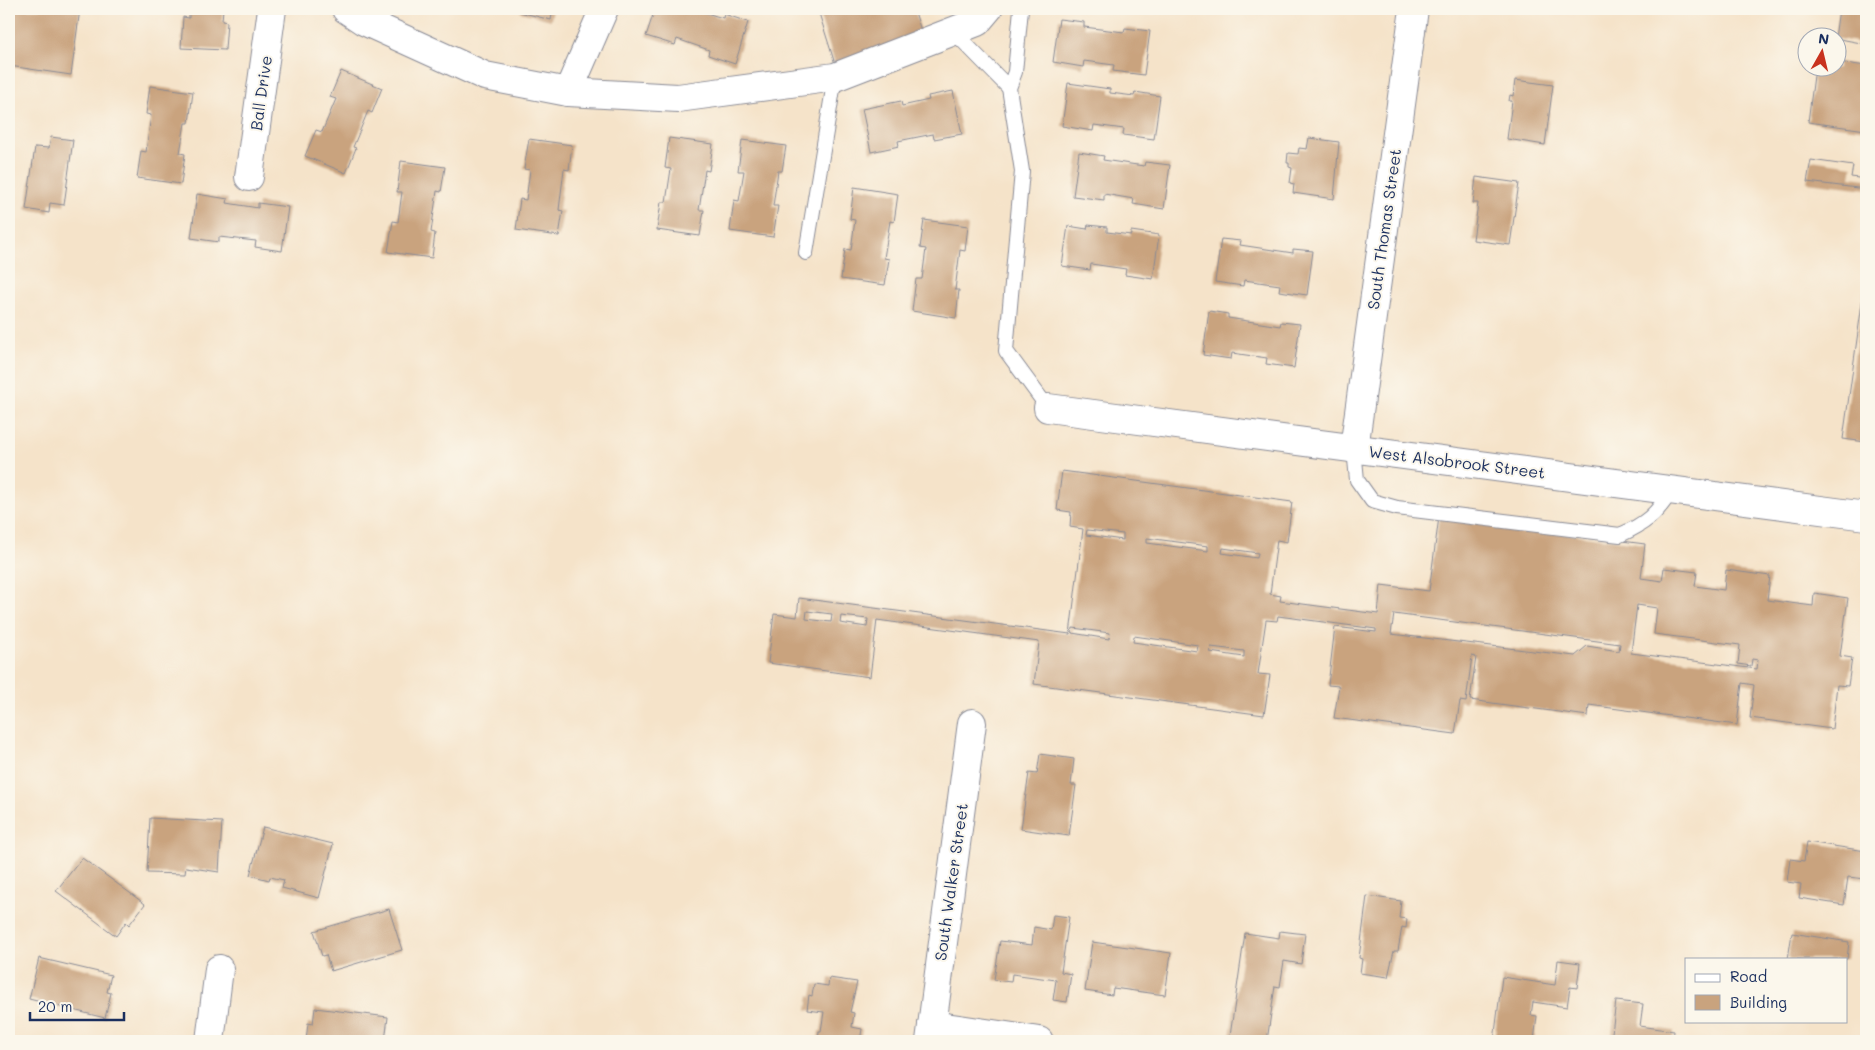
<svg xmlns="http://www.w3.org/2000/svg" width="1875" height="1050" font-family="Mali,sans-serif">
<rect width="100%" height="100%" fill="#fbf7ec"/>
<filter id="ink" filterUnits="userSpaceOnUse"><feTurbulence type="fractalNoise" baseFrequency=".02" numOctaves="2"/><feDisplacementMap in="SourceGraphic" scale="10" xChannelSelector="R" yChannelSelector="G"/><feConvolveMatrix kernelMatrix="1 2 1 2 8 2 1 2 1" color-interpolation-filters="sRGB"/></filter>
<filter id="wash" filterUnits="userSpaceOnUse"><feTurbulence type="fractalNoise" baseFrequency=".0096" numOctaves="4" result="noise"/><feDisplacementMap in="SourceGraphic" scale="20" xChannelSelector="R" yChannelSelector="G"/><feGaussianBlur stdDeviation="1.12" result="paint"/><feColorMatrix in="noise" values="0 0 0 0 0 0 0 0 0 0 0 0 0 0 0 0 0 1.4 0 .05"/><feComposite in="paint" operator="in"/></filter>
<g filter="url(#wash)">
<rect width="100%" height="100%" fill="#f5e3c9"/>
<g id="blocks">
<g fill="#c9a37e" fill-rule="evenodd">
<polygon points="9,9 80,9 71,75 9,66"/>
<polygon points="189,9 223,9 222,21 227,22 225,50 181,48 183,17 189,18"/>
<polygon points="521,9 553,9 551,20 520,12"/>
<polygon points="655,9 693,9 723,18 724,14 748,22 735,64 708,55 709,50 677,39 675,45 646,36"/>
<polygon points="822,9 871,9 873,14 884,9 914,9 924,40 836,67 818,10"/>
<polygon points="1839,9 1866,9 1866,44 1835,38"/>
<polygon points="1059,19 1084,22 1084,27 1124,32 1125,28 1150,31 1144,75 1113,71 1114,65 1084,61 1083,67 1053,62"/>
<polygon points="1838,62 1866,66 1866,130 1808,122 1815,68 1838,68"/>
<polygon points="341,71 382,88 372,113 368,111 353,147 356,148 346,173 305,156 316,130 322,132 336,99 330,97"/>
<polygon points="1515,80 1553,85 1545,145 1507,139 1512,101 1509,101 1510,95 1513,96"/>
<polygon points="1068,83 1110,89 1110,93 1134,96 1135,92 1160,96 1154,139 1123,135 1124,129 1094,125 1093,131 1062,126"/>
<polygon points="150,86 193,92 189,123 185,123 180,153 185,154 181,184 137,178 141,151 146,152 151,115 146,114"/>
<polygon points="953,91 962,134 934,139 933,134 898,141 899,146 871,152 862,109 901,101 902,106 929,100 928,96"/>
<polygon points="51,137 73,140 64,205 50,203 49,213 26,209 35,147 49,148"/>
<polygon points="669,138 713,144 709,171 705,170 699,210 704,210 700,236 657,230 661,202 666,202 671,169 665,168"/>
<polygon points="1309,138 1339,142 1334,199 1293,193 1294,184 1290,183 1292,168 1289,167 1289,163 1287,163 1288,153 1298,154 1299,148 1307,149"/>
<polygon points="529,139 572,145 569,170 564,169 559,210 563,211 559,236 516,230 520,199 526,200 530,170 524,169"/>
<polygon points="742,140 786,146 782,171 778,171 773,206 778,206 773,237 730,231 734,200 739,201 744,171 738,171"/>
<polygon points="1079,152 1104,156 1103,160 1144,166 1145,162 1170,165 1164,209 1133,204 1134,199 1104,194 1104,200 1073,196"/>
<polygon points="1811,160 1853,166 1851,177 1866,179 1866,189 1807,182"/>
<polygon points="401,161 445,167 441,192 437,191 431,232 435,233 432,258 388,252 393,221 398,222 402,192 397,192"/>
<polygon points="1476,177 1519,183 1510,245 1473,240 1478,203 1473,203"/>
<polygon points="854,187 898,194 894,222 890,221 884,258 889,259 885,285 841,279 845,249 851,250 855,220 850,219"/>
<polygon points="197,194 228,199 227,203 258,208 258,203 288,207 282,251 255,247 256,241 219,237 219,242 191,238"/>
<polygon points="924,220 968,226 965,251 960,250 955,290 959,290 956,318 912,311 916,279 922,279 926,249 920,248"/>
<polygon points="1088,225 1107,227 1107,232 1131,235 1131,231 1159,235 1153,279 1125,275 1126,269 1091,264 1090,270 1062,266 1068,226 1087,229"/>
<polygon points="1221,239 1241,241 1240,245 1293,253 1293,249 1313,251 1307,295 1279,291 1280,285 1244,280 1243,286 1215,282"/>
<polygon points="1865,282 1866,282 1866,442 1843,439"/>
<polygon points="1209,311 1228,314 1228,318 1280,326 1281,322 1300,324 1294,368 1266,364 1267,358 1232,353 1231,359 1203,355"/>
<path d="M1062,471L1292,502L1287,542L1277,540L1270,594L1281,596L1280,601L1378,614L1381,585L1429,591L1439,517L1645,544L1641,578L1662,581L1664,568L1697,572L1695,586L1724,590L1726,570L1770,576L1767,600L1813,606L1814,593L1848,598L1840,656L1852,658L1848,686L1837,685L1832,729L1750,718L1754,685L1742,683L1737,725L1589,705L1588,716L1470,700L1476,657L1472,656L1466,702L1460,701L1455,734L1334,718L1339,686L1328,685L1335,627L1376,632V629L1278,616L1277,621L1266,620L1258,674L1270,675L1264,715L1034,684L1039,642L877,620L870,677L768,663L774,614L797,617L799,598L1070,634L1083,529L1070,527L1071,512L1057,510ZM1087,530L1123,534V540L1086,535ZM1147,538L1208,546V551L1147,543ZM1223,548L1258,553L1257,558L1222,553ZM1637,605L1657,608L1654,634L1740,645L1738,664L1751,666L1752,659L1758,660L1757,669L1631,653ZM807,611L832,614L831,622L806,619ZM1394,614L1620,644L1619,651L1587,646L1575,656L1391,634ZM841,616L868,619L867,627L840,623ZM1073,628L1110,633L1109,639L1072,633ZM1134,636L1198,645L1197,651L1133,642ZM1211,647L1244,651V657L1210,652Z"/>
<polygon points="1040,754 1074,759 1071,785 1076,785 1069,836 1021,829 1029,773 1037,774"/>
<polygon points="150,818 222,822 219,872 186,867 185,874 147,873"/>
<polygon points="263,827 333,844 319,898 282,888 284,880 270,877 269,880 250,875"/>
<polygon points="1807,842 1866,851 1866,879 1848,877 1844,905 1799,898 1801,884 1787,882 1790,859 1804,861"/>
<polygon points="82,858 145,904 129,925 126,922 116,936 56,891"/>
<polygon points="1367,896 1401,901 1399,918 1407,919 1406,928 1402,927 1398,951 1394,951 1388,977 1360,973 1362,959 1359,958"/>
<polygon points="389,909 402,950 331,971 326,955 322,956 314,931"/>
<polygon points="1053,915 1069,917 1061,972 1071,974 1067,1002 1053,1000 1056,980 1012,974 1011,982 994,980 1000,941 1032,945 1034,927 1051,930"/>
<polygon points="1280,931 1305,934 1301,964 1284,961 1280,987 1275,986 1267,1041 1230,1036 1245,933 1279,938"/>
<polygon points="1792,933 1849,942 1847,959 1788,959"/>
<polygon points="1092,942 1171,953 1165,995 1113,988 1112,995 1085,991"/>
<polygon points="39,958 111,975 107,992 111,993 105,1018 29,999"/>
<polygon points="1558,960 1580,963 1577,988 1570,987 1567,1007 1533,1002 1531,1015 1537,1016 1534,1041 1494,1041 1502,977 1555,985"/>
<polygon points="829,978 857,982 850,1012 854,1013 852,1027 862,1029 860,1041 818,1040 819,1031 821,1031 824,1012 807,1010 809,995 812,996 814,984 828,986"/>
<polygon points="1616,1001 1643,1004 1640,1026 1674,1031 1673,1041 1611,1041"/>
<polygon points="315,1008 388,1017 385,1041 306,1041 308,1023 313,1024"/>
</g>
</g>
</g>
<g filter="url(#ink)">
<use href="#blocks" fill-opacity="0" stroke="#888994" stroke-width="1"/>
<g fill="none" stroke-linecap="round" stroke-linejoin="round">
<defs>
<g id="lane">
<polyline points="1021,9 1015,72 1009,88 1022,171 1006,351 1048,408"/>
<polyline points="953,31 1009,88"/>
<polyline points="806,253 835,77"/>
<path d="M1354,449L1357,480L1372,501L1397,508L1620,535C1645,524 1657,514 1671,491"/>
</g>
<g id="street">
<polyline points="346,9 364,21 485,76 568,92 604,9"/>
<polyline points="568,92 678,98 835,77 977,22 988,9"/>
<polyline points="249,177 272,9"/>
<polyline points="1048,408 1866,516"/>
<polyline points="1354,449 1414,9"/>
<polyline points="932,1025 1039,1041"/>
<polyline points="210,1041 219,969"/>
<polyline points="930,1041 972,723"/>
</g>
</defs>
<use href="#lane" stroke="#888994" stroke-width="16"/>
<use href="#street" stroke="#888994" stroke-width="30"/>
<use href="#lane" stroke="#fff" stroke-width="14"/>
<use href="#street" stroke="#fff" stroke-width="28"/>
</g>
</g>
<g text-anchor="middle" stroke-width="4" stroke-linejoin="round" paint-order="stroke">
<g font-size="16" fill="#1b2f5e" stroke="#fbf7ec">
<text transform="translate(261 93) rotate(-82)" y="6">Ball Drive</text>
<text transform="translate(1384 229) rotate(-82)" y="6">South Thomas Street</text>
<text transform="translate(1457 462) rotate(7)" y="6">West Alsobrook Street</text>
<text transform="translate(951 882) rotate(-82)" y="6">South Walker Street</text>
</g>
</g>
<rect width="1875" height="1050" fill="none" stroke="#fbf7ec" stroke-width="30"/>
<rect x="1685" y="958" width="162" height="65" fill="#fbf7ec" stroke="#a1a7b3"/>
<rect x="1695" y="974" width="25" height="8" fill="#ffffff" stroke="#a1a7b3"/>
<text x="1730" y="982" font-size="15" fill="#1b2f5e">Road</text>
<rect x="1695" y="995" width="25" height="15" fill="#c9a37e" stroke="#a1a7b3"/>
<text x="1730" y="1008" font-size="15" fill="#1b2f5e">Building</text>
<g transform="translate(1822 52) rotate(8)"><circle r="24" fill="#fbf7ec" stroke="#a1a7b3"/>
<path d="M0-4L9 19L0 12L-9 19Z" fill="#c8321e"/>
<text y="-8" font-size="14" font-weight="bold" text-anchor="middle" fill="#1b2f5e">N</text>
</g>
<path d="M30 1012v8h94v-8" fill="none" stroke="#1b2f5e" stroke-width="2.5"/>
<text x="38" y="1012" font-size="15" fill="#1b2f5e" stroke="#fbf7ec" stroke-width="4" paint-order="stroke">20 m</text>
</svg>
